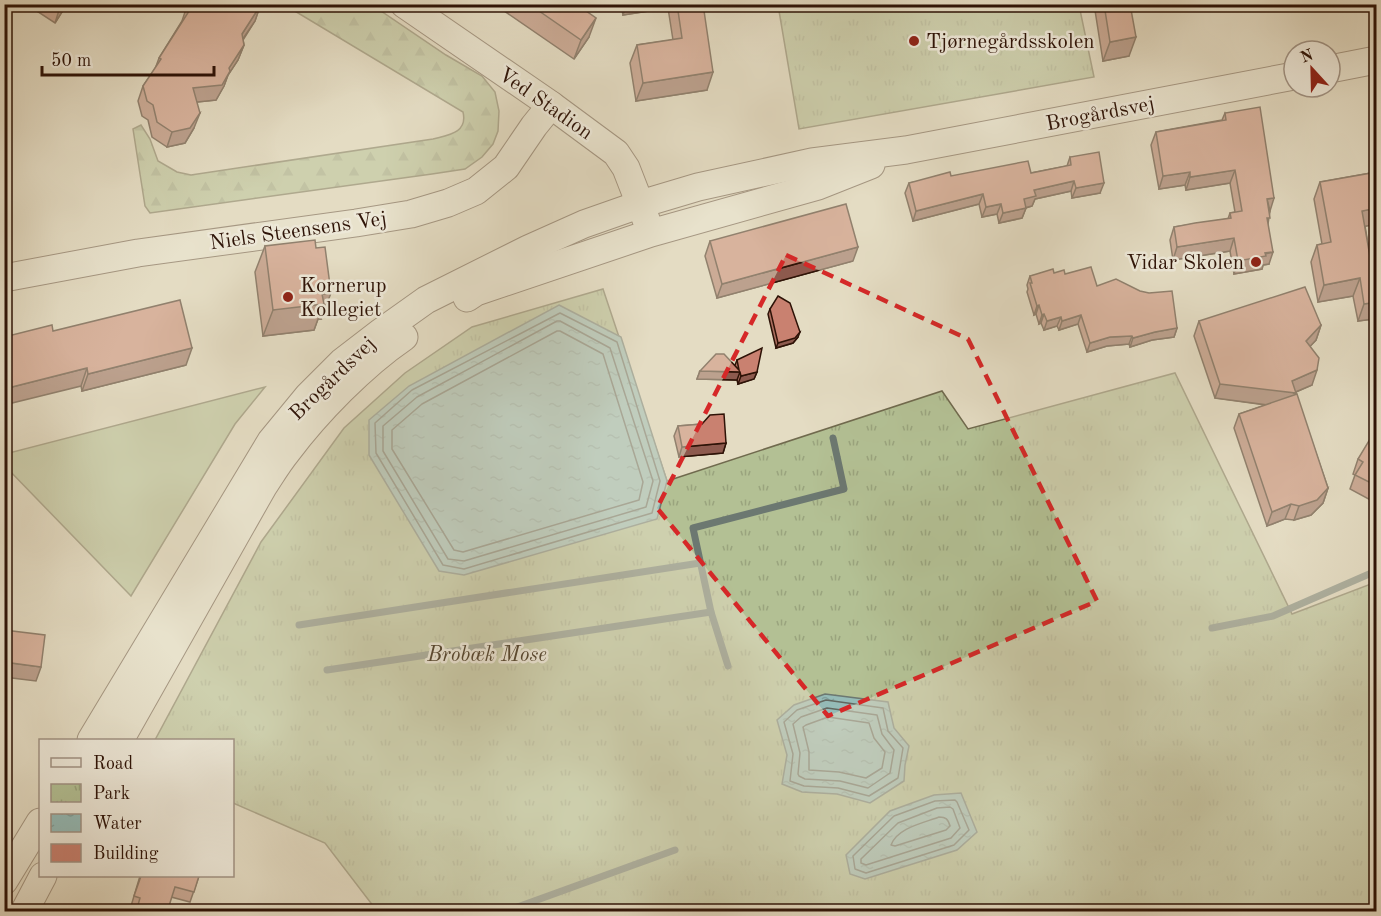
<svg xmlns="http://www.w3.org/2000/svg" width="1381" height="916" font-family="'Old Standard TT',serif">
<defs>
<pattern id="forest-firs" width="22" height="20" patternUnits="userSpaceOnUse" patternTransform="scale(1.5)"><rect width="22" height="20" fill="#b3c094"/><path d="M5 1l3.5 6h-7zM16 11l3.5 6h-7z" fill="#9aa47e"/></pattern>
<pattern id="park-tufts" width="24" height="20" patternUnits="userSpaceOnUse" patternTransform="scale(1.5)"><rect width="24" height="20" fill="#b3c094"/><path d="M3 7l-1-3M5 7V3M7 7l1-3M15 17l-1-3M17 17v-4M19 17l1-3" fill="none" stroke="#9aa47e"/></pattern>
<pattern id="water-ripples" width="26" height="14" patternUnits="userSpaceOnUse" patternTransform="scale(1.5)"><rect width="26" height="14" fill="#95bbb7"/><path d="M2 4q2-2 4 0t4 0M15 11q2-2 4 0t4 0" fill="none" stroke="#81a09c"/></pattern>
</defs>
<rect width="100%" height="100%" fill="#e4dcc3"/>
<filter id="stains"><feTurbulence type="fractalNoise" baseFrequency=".00333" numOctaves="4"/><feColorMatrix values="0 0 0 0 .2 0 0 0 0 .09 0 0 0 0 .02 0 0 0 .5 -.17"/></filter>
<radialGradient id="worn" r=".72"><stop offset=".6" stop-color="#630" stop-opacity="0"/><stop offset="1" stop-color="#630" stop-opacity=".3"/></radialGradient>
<polygon fill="#b3c094" stroke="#706a4e" stroke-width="1.5" points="265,387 235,424 131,596 5,466 5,454"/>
<path fill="url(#forest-firs)" stroke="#706a4e" stroke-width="1.5" d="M283,4L372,5L446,55L482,76L495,92L499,111L498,131L493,144L482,157L465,169L432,174L150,213L145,206L133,129L141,125L150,139L158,161L177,172L191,175L433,139C448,135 468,133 463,112Z"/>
<g fill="url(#park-tufts)" stroke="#706a4e" stroke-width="1.5">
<polygon points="778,5 1079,5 1094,77 799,129"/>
<polygon points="603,289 667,481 942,391 968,429 1175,373 1292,614 1376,582 1376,911 377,911 325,843 233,803 232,740 155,740 261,542 344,428 405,373 472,327"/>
</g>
<g fill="url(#water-ripples)" stroke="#6c7871" stroke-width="1.5">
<polygon points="559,305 621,337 667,481 657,519 464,575 439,571 369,455 369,420 409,386"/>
<polygon points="825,694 888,702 894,728 909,746 905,765 904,781 870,803 837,794 802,792 782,784 787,755 777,720 794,705"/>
<polygon points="961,793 977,832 957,850 865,879 850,874 846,855 890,811 934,795"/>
</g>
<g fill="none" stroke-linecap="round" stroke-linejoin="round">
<g stroke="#62675f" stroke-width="1.5">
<polygon points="560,313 617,342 660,481 652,513 464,569 443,565 376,453 375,423 412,390"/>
<polygon points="557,321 560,321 610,348 653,481 646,507 464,561 448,559 383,451 383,426 417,397"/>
<polygon points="557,331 560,331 603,354 643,482 639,500 463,552 454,550 392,449 392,430 422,404"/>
<polygon points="826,700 883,708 888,731 903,748 898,778 869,796 838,788 804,786 790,781 793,754 784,722 797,710"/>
<polygon points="827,708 877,715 882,734 894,750 890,773 868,788 840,781 805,779 799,776 798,774 800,753 793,724 801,717"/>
<polygon points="828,717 869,723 874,738 885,752 882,768 866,778 839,772 809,770 809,752 803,727 806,725"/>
<polygon points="955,800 957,802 969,830 954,845 866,873 855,869 853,856 894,816 935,801"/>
<polygon points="950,807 953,809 960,828 951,838 866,865 861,863 861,859 898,823 937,808"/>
<path d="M939,817C946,817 948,819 950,826L946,830L895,846L891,845C897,828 923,823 939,817Z"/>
</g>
<g stroke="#6c7871" stroke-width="7">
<polyline points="299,625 700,563"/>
<polyline points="1212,628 1273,616 1376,571"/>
<polyline points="728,666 711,612 693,528 844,489 833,438"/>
<polyline points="327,670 711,612"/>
<polyline points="504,912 675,850"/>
</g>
<defs>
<g id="minor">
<polyline points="404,4 551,105 616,153 626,168 647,222"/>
<polyline points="1330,69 1376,60"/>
<polyline points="4,278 138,253 356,223 411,214 448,203 476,191 506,167 534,126 551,105"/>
<polyline points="467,298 476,292 651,233 818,186 871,165"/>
<polyline points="91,740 271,441 308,396 342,362 381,332 426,300 528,249 584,224 641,204 698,187 812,162 906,150 1294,76"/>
<path d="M120,740L263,487C271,475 278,463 287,452C317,412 363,365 404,337"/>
<polyline points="4,881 40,822"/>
<polyline points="24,912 43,876"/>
</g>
</defs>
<use href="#minor" stroke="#5c4536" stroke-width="29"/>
<use href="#minor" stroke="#ede8d8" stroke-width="27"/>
</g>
<g fill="#ad6f60" stroke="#2e1307" stroke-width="1.5">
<polygon points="26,4 67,4 55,23"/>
<polygon points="494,4 703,4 707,90 636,101 630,63 637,45 673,40 668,8 623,15 621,5 585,11 589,37 574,59"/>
<polygon points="1094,4 1130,4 1129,56 1103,61"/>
<polygon points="187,6 260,6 255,21 243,40 244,45 238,60 228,75 224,86 216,100 197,102 194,128 185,143 167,147 152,137 148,120 142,116 138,101 143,86 155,69 159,58 182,21"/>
<polygon points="1225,113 1270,211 1268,224 1269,264 1263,265 1262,269 1234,274 1230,251 1173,260 1170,240 1174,227 1228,219 1230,213 1235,212 1230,183 1186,190 1185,185 1159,189 1151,145 1156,132 1222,120"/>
<polygon points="1070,157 1100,193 1072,198 1071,191 1035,199 1032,206 1026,208 1022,218 999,223 997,214 982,217 979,204 913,221 905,193 909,183 951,176 1031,173 1067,166"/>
<polygon points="1377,172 1377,224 1365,226 1372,268 1377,267 1377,324 1373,319 1358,321 1353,296 1318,302 1311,262 1317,245 1322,244 1314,199 1320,182"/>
<polygon points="710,241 853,261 717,298 705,256"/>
<polygon points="265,246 321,319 318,319 314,330 263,336 255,272"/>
<polygon points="1054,273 1065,274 1097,286 1177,328 1174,337 1152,340 1130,347 1129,344 1107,346 1087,352 1078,324 1059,330 1057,326 1044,330 1041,323 1039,324 1036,314 1034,315 1027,292 1028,289 1027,285 1030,276"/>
<polygon points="770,309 798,337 793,343 776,348 768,314"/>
<polygon points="1199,321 1321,325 1316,340 1310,346 1312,385 1296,392 1296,395 1328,488 1323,503 1311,515 1294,520 1285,519 1267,526 1234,428 1239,414 1266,405 1215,398 1194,336"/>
<polygon points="53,331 186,365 82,391 81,386"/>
<polygon points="737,360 757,372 754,379 738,384 737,380 697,379 700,371 735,365"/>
<polygon points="702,424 726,443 723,453 679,457 674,436 678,426"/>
<polygon points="1377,436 1377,503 1376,503 1350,489 1355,475 1353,474 1358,459"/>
<polygon points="140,876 199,876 190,902 171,897 167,912 135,912 136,908 131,906"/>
</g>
<g fill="#8d5a4e" stroke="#2e1307" stroke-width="1.5">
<polygon points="61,4 67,4 55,23"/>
<polygon points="569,4 622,4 566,14"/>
<polygon points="627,4 670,4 668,8 623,15"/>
<polygon points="1295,4 1324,4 1293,10"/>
<polygon points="260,6 255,21 236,49 242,34"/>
<polygon points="596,18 589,37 574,59 581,40"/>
<polygon points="1136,37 1129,56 1103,61 1110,42"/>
<polygon points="244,45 238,60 228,75 224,86 216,100 188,103 193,88 229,68"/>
<polygon points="713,72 707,90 636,101 643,83"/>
<polygon points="200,113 194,128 185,143 167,147 172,132"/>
<polygon points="10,115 5,129 4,130 4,123"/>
<polygon points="1235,170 1230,183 1186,190 1190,177"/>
<polygon points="1190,172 1185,185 1159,189 1163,176"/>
<polygon points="1074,181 1071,191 1035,199 1032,206 1020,209 1024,199 1034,190"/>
<polygon points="1104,183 1100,193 1072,198 1076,188"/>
<polygon points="983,194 979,204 913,221 916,211"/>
<polygon points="1274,198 1270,211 1267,199"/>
<polygon points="1001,204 997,214 982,217 986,207"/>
<polygon points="1026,208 1022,218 999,223 1003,213"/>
<polygon points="1377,208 1377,224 1356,228 1362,211"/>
<polygon points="1234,238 1230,251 1173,260 1177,247"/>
<polygon points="858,247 853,261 717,298 722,284"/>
<polygon points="1273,252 1269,264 1263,265 1262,269 1234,274 1238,261"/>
<polygon points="1360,278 1353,296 1318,302 1324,285"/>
<polygon points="331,293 321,319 318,319 314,330 263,336 273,310 322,294"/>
<polygon points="1377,302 1377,309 1373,319 1358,321 1364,304"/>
<polygon points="1039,305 1036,314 1034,315 1037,306"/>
<polygon points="1044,314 1041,323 1039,324 1042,315"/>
<polygon points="1081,315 1078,324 1059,330 1062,321"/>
<polygon points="1061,317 1057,326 1044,330 1047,321"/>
<polygon points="1321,325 1316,340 1301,356 1306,341"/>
<polygon points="1177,328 1174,337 1152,340 1130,347 1133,338 1155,332"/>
<polygon points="800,332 798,337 793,343 776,348 778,343"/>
<polygon points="1132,336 1129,344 1107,346 1087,352 1090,343 1110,337"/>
<polygon points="192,348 186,365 82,391 88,374"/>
<polygon points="87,368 81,386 4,405 4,389"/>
<polygon points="1317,370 1312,385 1293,393 1296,393 1291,408 1215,398 1220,384 1292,381"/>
<polygon points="700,371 740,372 737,380 697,379"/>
<polygon points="757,372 754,379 738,384 741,376"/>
<polygon points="726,443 723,453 679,457 682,447"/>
<polygon points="1328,488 1323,503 1311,515 1294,520 1299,506"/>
<polygon points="1291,504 1285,519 1267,526 1272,512"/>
<polygon points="4,662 41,667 36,681 4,677"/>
</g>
<g fill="#c98170" stroke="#2e1307" stroke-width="1.5">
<polygon points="188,4 257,4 260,6 242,34 244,45 229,68 230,71 222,85 193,88 200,113 190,128 172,132 157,122 153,105 147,101 143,86 161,59 159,58 191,8 187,6"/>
<polygon points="529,4 576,4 596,18 581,40"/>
<polygon points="677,4 703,4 713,72 643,83 637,45 682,38"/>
<polygon points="1104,4 1130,4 1136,37 1110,42"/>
<polygon points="1260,107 1274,198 1267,199 1270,218 1267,218 1273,252 1265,253 1266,256 1238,261 1234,238 1177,247 1174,227 1195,223 1231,218 1230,213 1242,211 1235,170 1190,177 1190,172 1163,176 1156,132 1226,120 1225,113"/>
<polygon points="4,111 10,115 4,123"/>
<polygon points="1099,152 1104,183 1076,188 1074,181 1034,190 1036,196 1024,199 1026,208 1003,213 1001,204 986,207 983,194 916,211 909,183 950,172 951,176 1028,161 1031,173 1071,165 1070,157"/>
<polygon points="1377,172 1377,208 1362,211 1372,268 1377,267 1377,302 1364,304 1360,278 1324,285 1317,245 1331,242 1320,182"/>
<polygon points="846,204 858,247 722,284 710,241"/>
<polygon points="315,240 316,248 325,247 331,293 322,294 324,304 273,310 265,246"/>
<polygon points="1091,267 1097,286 1116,279 1140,291 1149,293 1172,291 1177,328 1155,332 1133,338 1132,336 1110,337 1090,343 1081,315 1062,321 1061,317 1047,321 1044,314 1042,315 1039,305 1037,306 1030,283 1032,283 1030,276 1053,269 1054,273 1064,270 1065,274"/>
<polygon points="1305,287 1321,325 1306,341 1319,358 1317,370 1292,381 1296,393 1220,384 1199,321"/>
<polygon points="778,296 790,303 800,332 795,338 778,343 770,309"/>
<polygon points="180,300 192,348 88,374 87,368 4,389 4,337 52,325 53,331"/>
<polygon points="762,348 757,372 741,376 740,372 700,371 716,354 724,354 739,370 737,360"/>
<polygon points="1297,394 1328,488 1317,500 1299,506 1291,504 1272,512 1239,414"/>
<polygon points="724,414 726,443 682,447 678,426 702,424 710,415"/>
<polygon points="1377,436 1377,486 1355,475 1363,462 1358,459 1370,439"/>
<polygon points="4,630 45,635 41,667 4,662"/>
<polygon points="141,876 199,876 194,892 175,887 169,906 164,905 162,912 136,912 140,898 134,896"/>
</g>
<path d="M0 0H1381V916H0ZM786,255L968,339L1097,601L828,716L657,508Z" fill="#e4dcc3" fill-opacity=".55" fill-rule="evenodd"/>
<path fill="none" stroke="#d62828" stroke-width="4.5" stroke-dasharray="12 8" stroke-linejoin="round" d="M786,255L968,339L1097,601L828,716L657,508Z"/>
<g fill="#8f2418" stroke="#ede8d8" stroke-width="2">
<circle cx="914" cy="41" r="6"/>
<circle cx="1256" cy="262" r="6"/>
<circle cx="288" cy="297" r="6"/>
</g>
<g text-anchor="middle" stroke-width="5" stroke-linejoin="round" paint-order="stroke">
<g font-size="21" fill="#2e1307" stroke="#ede8d8" text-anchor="start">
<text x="926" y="48">Tjørnegårdsskolen</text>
<text x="1244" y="269" text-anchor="end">Vidar Skolen</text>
<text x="300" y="292">Kornerup<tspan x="300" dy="24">Kollegiet</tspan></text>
</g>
<g font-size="21" fill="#2e1307" stroke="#ede8d8">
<text transform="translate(546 103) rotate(35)" y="7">Ved Stadion</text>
<text transform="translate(1100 113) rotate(-11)" y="7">Brogårdsvej</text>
<text transform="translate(298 230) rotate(-8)" y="7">Niels Steensens Vej</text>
<text transform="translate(332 378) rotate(-44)" y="7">Brogårdsvej</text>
</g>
<g font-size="21" font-style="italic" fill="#564731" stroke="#ede8d8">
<text x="487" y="661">Brobæk Mose</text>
</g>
</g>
<rect width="1381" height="916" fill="none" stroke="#e4dcc3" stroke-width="24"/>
<rect x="6" y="6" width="1369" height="904" fill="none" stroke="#2e1307" stroke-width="3"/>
<rect x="12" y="12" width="1357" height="892" fill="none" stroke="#2e1307" stroke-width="1.5"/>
<rect x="39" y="739" width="195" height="138" fill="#ede8d8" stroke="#a19384" stroke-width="1.5"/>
<rect x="51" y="758" width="30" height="9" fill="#ede8d8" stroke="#a19384" stroke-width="1.5"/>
<text x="93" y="769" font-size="18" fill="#2e1307">Road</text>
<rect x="51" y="784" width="30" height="18" fill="url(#park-tufts)" stroke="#a19384" stroke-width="1.5"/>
<text x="93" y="799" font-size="18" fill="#2e1307">Park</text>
<rect x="51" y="814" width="30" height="18" fill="url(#water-ripples)" stroke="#a19384" stroke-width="1.5"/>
<text x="93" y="829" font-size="18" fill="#2e1307">Water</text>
<rect x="51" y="844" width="30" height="18" fill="#c98170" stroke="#a19384" stroke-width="1.5"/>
<text x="93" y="859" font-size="18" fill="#2e1307">Building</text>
<g transform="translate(1312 69) rotate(338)"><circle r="28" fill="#ede8d8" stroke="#a19384" stroke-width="1.5"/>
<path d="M0-4.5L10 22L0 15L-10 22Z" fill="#8f2418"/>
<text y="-9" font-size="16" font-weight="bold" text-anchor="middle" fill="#2e1307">N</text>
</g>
<path d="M42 66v9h172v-9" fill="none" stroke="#2e1307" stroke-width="3"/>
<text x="51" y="66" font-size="18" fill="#2e1307" stroke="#ede8d8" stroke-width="4.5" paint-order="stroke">50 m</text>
<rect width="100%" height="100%" filter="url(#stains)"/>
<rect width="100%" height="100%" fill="url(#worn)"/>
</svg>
